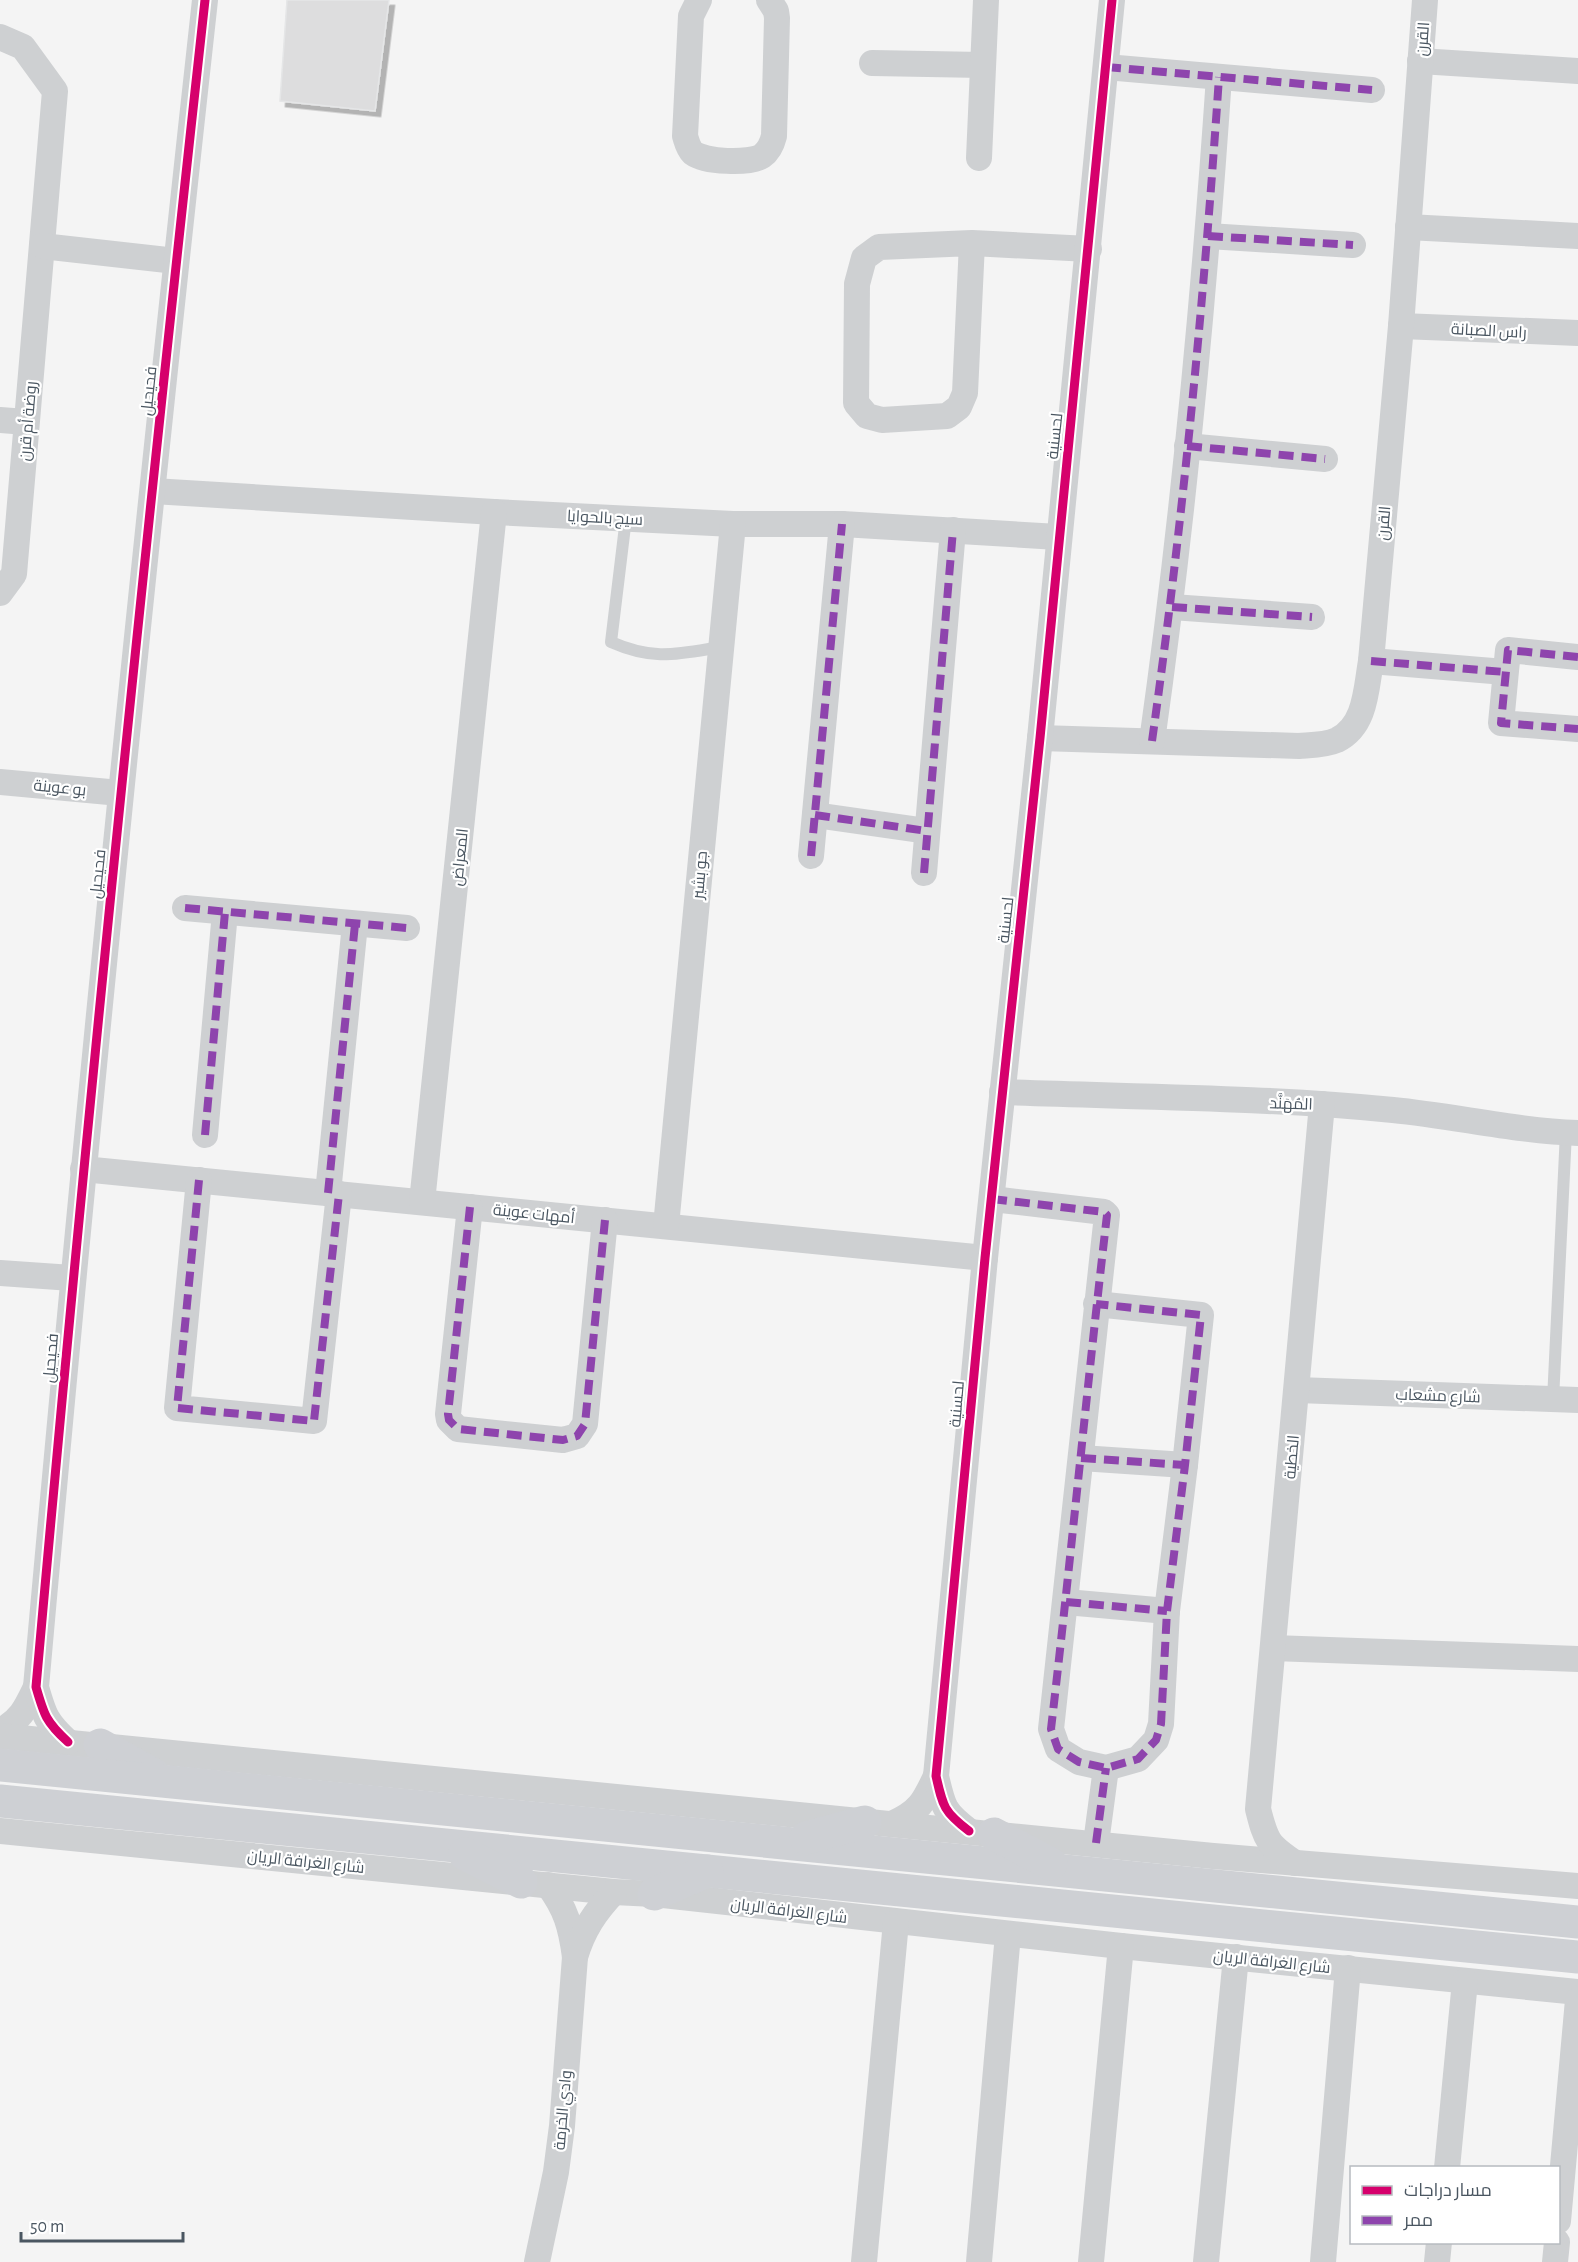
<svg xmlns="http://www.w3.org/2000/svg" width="1578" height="2262" font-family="'Alegreya Sans',Cairo,sans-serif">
<defs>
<filter id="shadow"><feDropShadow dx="5.5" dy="5.5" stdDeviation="0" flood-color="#0004"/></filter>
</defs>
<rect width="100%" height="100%" fill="#f4f4f4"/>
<polygon fill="#ddddde" stroke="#e5e6e7" stroke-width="1.5" filter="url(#shadow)" points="287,0 389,0 375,111 280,101"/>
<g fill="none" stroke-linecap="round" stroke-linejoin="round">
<g stroke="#ced0d2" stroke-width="12">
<path d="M626,518L611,642C654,661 677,654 721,647"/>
<polyline points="1553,1400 1566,1132"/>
</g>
<g stroke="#ced0d2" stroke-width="26">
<path d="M699,0L691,16L685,136C687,142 688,148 693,153C705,162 749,164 762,156C769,151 772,144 774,136L777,18L776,11L769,0"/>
<polyline points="0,37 23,47 55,91 14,574 0,593"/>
<polyline points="1420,61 1578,71"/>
<polyline points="872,63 983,65"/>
<polyline points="1106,67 1372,90"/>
<polyline points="979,158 986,0"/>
<polyline points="1408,227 1578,236"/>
<polyline points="1208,236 1353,245"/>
<polyline points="972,243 965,393 959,407 947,416 882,420 867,416 856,403 857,284 864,258 879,247 972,243 1089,249"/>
<polyline points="42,246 176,261"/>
<polyline points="1401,326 1578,333"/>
<polyline points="0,420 26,422"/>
<polyline points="1187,446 1325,459"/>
<polyline points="153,491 494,512 733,524 842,524 1058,537"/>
<polyline points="1172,607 1312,617"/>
<polyline points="1578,657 1508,650 1501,723 1578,729"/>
<polyline points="1371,661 1505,672"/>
<path d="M1040,738L1299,746C1311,745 1326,745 1337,740C1366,726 1366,689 1371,661L1401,326L1425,0"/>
<path d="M1152,741C1183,521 1204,299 1219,77"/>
<polyline points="0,782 120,793"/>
<polyline points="815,815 927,831"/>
<polyline points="811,856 842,524"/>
<polyline points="924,873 953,530"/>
<polyline points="185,908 407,928"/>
<path d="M1002,1092C1132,1097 1263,1097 1393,1110C1455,1116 1516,1131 1578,1133"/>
<polyline points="205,1135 225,912"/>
<polyline points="83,1169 985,1258"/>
<polyline points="199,1180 177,1408 314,1421 339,1194"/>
<polyline points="328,1193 355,924"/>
<path d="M992,1199L1104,1212L1107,1215C1087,1386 1071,1558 1051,1729L1058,1749L1079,1762L1106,1768L1138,1759L1156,1740L1161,1724L1167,1611L1185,1465L1201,1315L1096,1304"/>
<polyline points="422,1202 494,512"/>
<polyline points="470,1207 448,1414 449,1420 458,1429 563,1440 577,1436 585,1424 605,1220"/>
<polyline points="666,1226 733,524"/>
<polyline points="0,1273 72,1278"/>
<polyline points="1297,1390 1578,1400"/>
<polyline points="1081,1458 1185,1465"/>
<polyline points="1066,1602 1167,1611"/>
<polyline points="1273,1648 1578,1659"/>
<path d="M0,1731C21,1720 26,1708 36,1687"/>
<polyline points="0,1736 1213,1856 1578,1886"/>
<path d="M68,1742C46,1722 44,1715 36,1687C86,1124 143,562 205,0"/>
<path d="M892,1824C919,1812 924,1802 936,1776"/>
<polyline points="0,1831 614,1892 654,1894 1121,1946 1578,1992"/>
<path d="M969,1831C944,1812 943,1807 936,1776L985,1258L1040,738L1112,0"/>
<polyline points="1096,1843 1106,1768"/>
<path d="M1295,1863C1268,1845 1266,1841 1258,1809L1322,1104"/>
<path d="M548,1885C566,1909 571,1927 575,1957"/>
<polyline points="1447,2168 1465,1981"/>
<polyline points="1558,2221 1578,2000"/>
<path d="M537,2262L556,2172L562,2126L575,1957C583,1930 595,1912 614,1892"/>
<polyline points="864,2262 896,1922"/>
<polyline points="979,2262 1008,1934"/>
<polyline points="1091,2262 1121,1946"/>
<polyline points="1206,2262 1236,1957"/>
<polyline points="1323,2262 1348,1968"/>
<polyline points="1437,2262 1439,2242"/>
<polyline points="1555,2262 1557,2242"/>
</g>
<g stroke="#ced0d4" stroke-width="33">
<polyline points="100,1745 154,1775"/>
<polyline points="0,1765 1578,1922"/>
<polyline points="0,1801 1578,1957"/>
<polyline points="994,1834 1051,1864"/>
<polyline points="806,1838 865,1822"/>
<polyline points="465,1854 521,1882"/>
<polyline points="654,1894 707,1871"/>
</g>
<g stroke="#8e44ad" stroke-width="8" stroke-dasharray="15 8" stroke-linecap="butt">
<polyline points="1106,67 1372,90"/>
<polyline points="1208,236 1353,245"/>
<polyline points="1187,446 1325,459"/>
<polyline points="1172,607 1312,617"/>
<polyline points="1578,657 1508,650 1501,723 1578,729"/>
<polyline points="1371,661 1505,672"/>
<path d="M1152,741C1183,521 1204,299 1219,77"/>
<polyline points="815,815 927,831"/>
<polyline points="811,856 842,524"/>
<polyline points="924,873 953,530"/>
<polyline points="185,908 407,928"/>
<polyline points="205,1135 225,912"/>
<polyline points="199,1180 177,1408 314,1421 339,1194"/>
<polyline points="328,1193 355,924"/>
<path d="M992,1199L1104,1212L1107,1215C1087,1386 1071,1558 1051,1729L1058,1749L1079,1762L1106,1768L1138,1759L1156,1740L1161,1724L1167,1611L1185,1465L1201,1315L1096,1304"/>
<polyline points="470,1207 448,1414 449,1420 458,1429 563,1440 577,1436 585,1424 605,1220"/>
<polyline points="1081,1458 1185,1465"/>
<polyline points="1066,1602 1167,1611"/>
<polyline points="1096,1843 1106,1768"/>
</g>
<defs>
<g id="cycleway">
<path d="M68,1742C46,1722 44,1715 36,1687C86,1124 143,562 205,0"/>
<path d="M969,1831C944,1812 943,1807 936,1776L985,1258L1040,738L1112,0"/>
</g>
</defs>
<use href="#cycleway" stroke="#fff" stroke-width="13"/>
<use href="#cycleway" stroke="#d6006c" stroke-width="9"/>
</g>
<g text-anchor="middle" stroke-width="4.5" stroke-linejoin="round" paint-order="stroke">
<g font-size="16" fill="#4a5661" stroke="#fff">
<text transform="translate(1422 39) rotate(-86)" y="6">القرن</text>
<text transform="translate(1489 330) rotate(3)" y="6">راس الصبانة</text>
<text transform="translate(148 391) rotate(-84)" y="6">فحيحيل</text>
<text transform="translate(27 421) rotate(-85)" y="6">روضة أم قرن</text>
<text transform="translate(1054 436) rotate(-84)" y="6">لحسنية</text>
<text transform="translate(605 517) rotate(3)" y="6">سيج بالحوايا</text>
<text transform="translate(1383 523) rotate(-85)" y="6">القرن</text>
<text transform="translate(60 787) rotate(6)" y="6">بو عوينة</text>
<text transform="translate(459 857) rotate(-84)" y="6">المعراض</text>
<text transform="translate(97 874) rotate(-84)" y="6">فحيحيل</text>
<text transform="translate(699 875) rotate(-85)" y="6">جو بشير</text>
<text transform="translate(1005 920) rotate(-84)" y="6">لحسنية</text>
<text transform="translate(1291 1103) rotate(2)" y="6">المُهَنَّد</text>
<text transform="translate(534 1213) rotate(6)" y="6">أمهات عوينة</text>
<text transform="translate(50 1358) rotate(-85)" y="6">فحيحيل</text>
<text transform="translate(1438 1395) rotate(2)" y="6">شارع مشعاب</text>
<text transform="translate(956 1404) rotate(-85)" y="6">لحسنية</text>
<text transform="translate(1291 1457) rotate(-85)" y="6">الخطية</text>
<text transform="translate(306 1861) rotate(6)" y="6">شارع الغرافة الريان</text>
<text transform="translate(789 1910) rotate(7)" y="6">شارع الغرافة الريان</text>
<text transform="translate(1272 1961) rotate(6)" y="6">شارع الغرافة الريان</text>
<text transform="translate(562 2110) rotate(-85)" y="6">وادي الخرمة</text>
</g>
</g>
<rect x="1350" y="2166" width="210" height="78" fill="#ffffff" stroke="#b7bbc0" stroke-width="1.5"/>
<rect x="1362" y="2186" width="30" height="9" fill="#d6006c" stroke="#b7bbc0" stroke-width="1.5"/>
<text x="1404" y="2196" font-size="18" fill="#4a5661">مسار دراجات</text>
<rect x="1362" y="2216" width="30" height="9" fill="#8e44ad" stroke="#b7bbc0" stroke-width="1.5"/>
<text x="1404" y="2226" font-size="18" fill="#4a5661">ممر</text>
<path d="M21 2232v9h162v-9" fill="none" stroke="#4a5661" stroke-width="3"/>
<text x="30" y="2232" font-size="18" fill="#4a5661" stroke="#ffffff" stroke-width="4.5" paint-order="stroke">50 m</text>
</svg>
